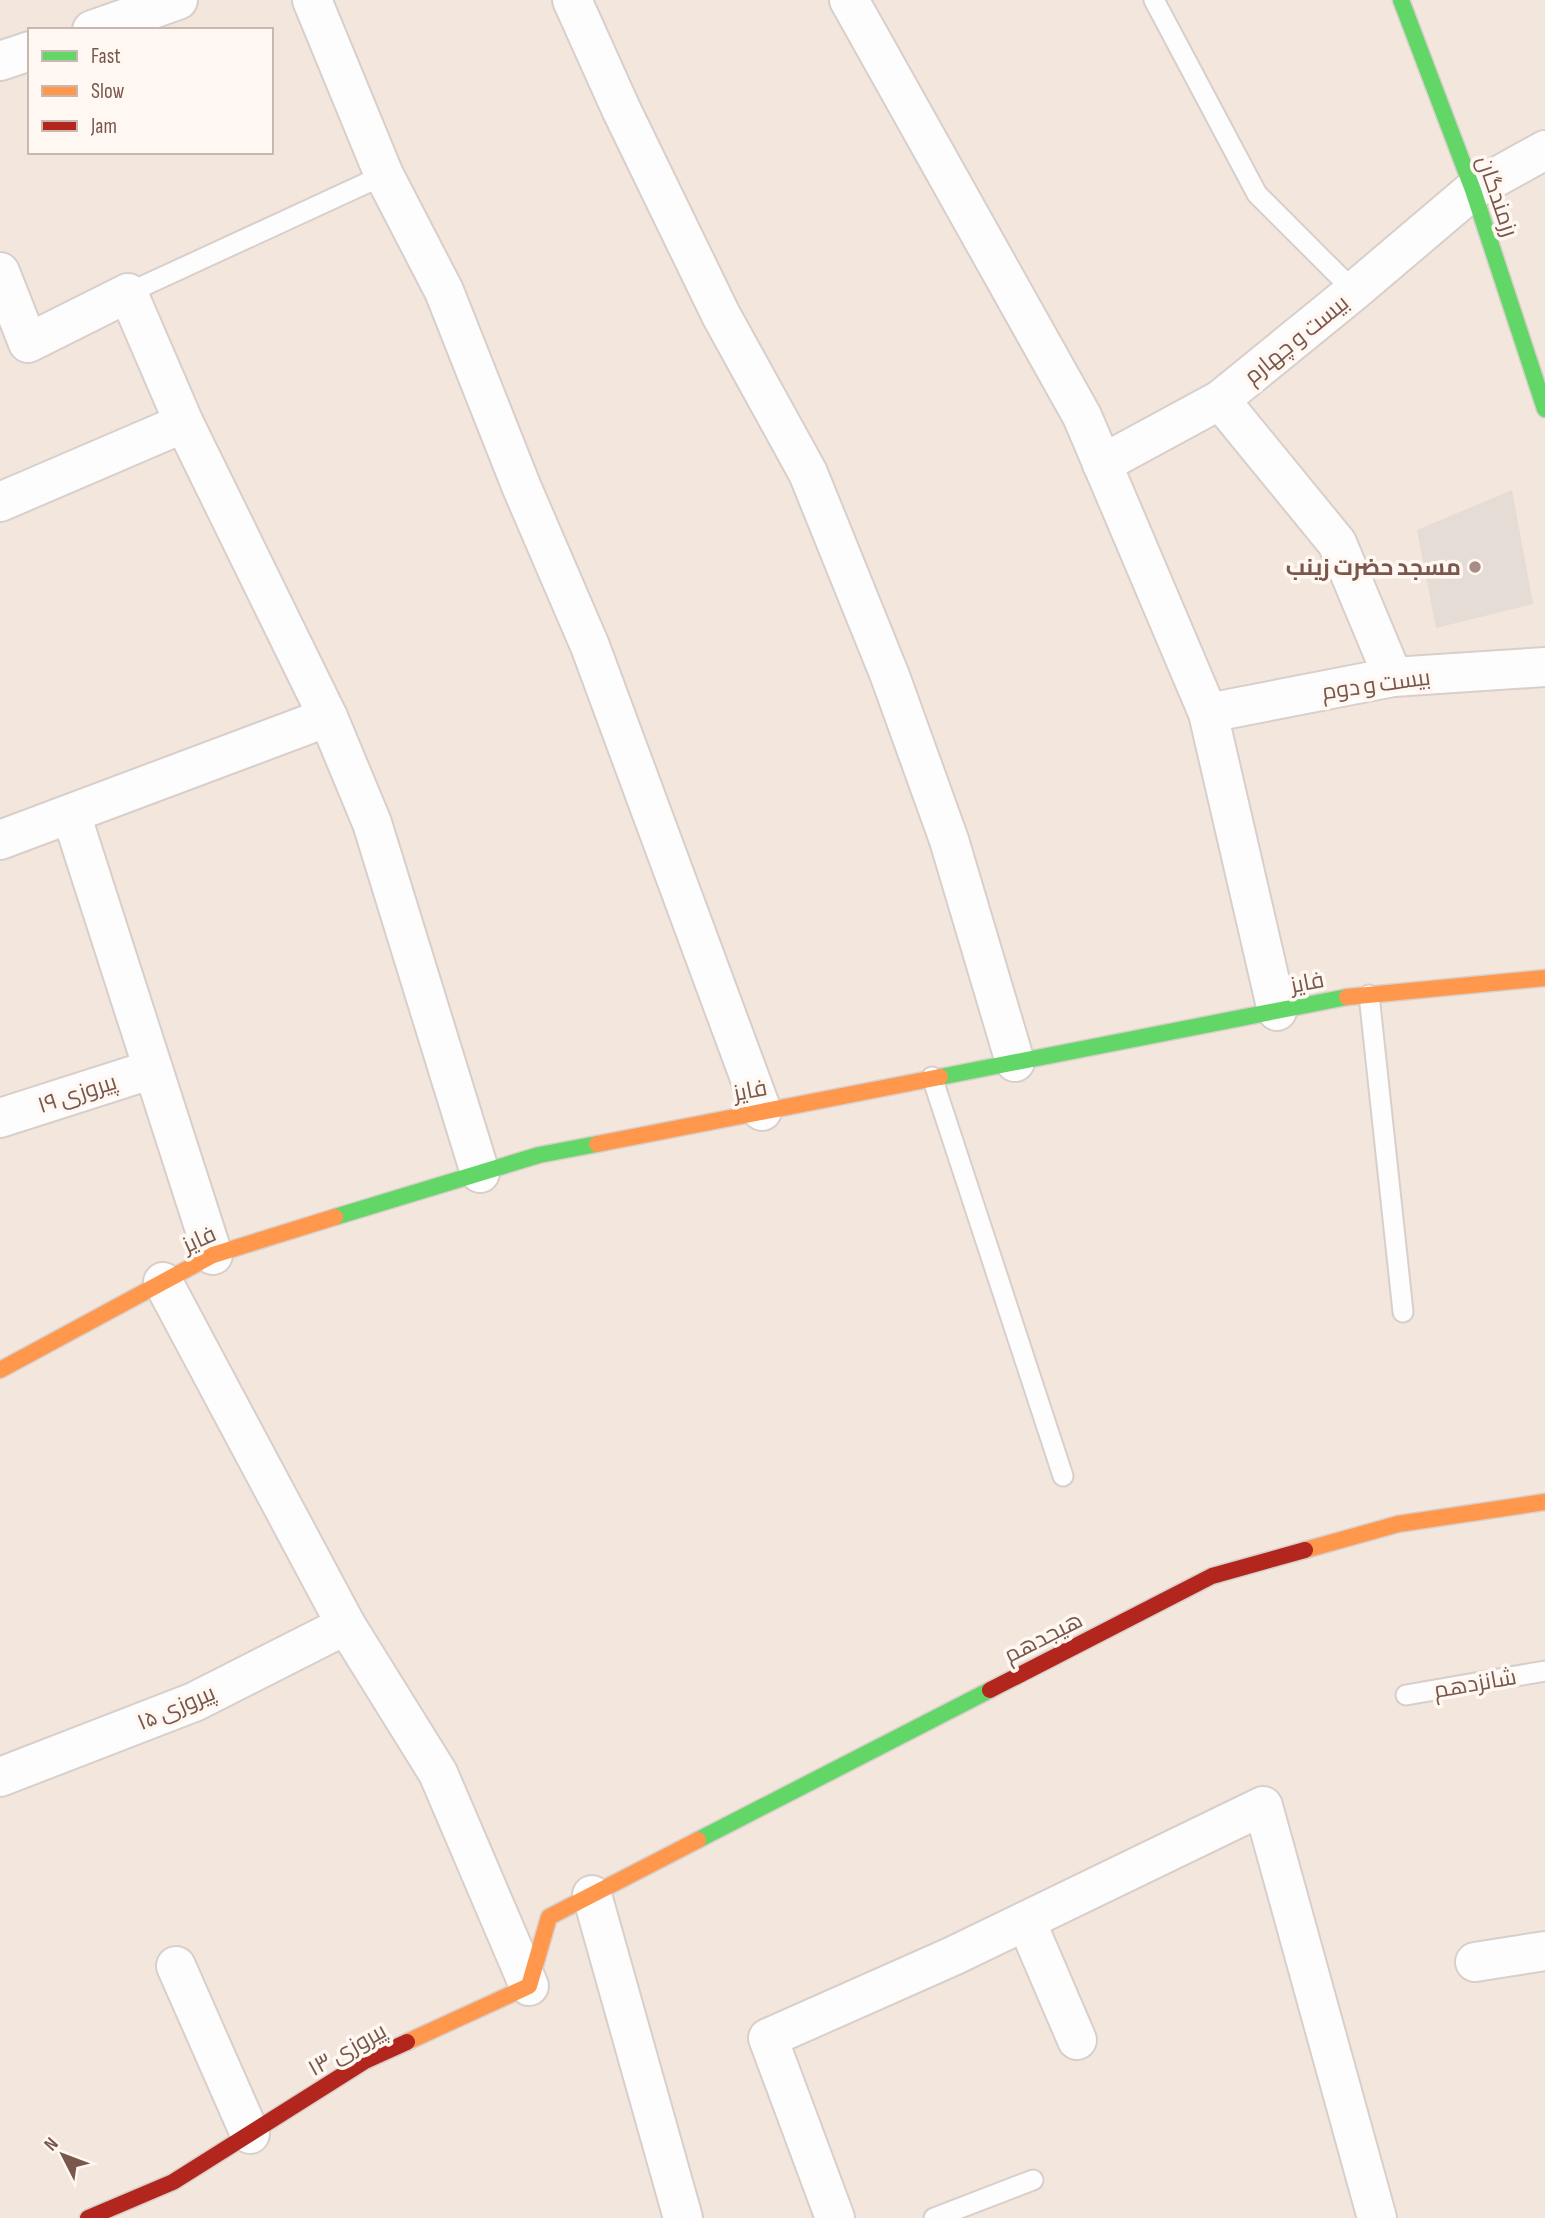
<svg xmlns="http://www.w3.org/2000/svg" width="1545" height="2218" font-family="'Sofia Sans Condensed',Cairo,sans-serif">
<rect width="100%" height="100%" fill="#f9f4ef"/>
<path fill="#f2e6dd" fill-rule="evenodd" d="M0,0H1545V2218H0ZM30,30H271V152H30Z"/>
<polygon fill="#e5dcd6" points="1512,490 1533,604 1436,628 1417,530"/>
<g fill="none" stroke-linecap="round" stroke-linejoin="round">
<defs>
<g id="lane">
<polyline points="1154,0 1257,194 1354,291"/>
<polyline points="128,293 384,175"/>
<polyline points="1369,995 1403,1312"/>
<polyline points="932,1077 1063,1476"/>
<polyline points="1406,1695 1545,1671"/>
<polyline points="934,2218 1033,2180"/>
</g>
<g id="street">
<polyline points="312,0 384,175 444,291 522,488 590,646 762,1111"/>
<polyline points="572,0 621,109 721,315 808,473 890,676 949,840 1015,1062"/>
<polyline points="849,0 1082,416 1208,713 1277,1011"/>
<polyline points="92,30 178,0"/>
<polyline points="0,61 30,51"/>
<polyline points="0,272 28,343 128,293 184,423 328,717 372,823 480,1173"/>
<polyline points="1220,400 1337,543 1393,677"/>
<polyline points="1102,464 1220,400 1354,291 1473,190 1545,150"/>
<polyline points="0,502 184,423"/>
<polyline points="1208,713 1393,677 1545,667"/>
<polyline points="71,814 213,1255"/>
<polyline points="0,840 328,717"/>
<polyline points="0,1118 153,1069"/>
<polyline points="163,1282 346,1625 438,1773 529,1986"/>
<polyline points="0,1777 194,1702 346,1625"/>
<polyline points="592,1895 683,2218"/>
<polyline points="1026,1921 1077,2040"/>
<polyline points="1475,1962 1545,1951"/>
<polyline points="176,1966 250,2134"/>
<polyline points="835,2218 768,2038 953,1956 1263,1806 1377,2218"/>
</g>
<g id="fast">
<polyline points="1401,0 1473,190 1545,409"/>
<polyline points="940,1077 1347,997"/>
<polyline points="335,1217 539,1155 597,1144"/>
<polyline points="698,1840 990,1690"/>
</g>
<g id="slow">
<polyline points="1347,997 1545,978"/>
<polyline points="597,1144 940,1077"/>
<polyline points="0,1370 213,1255 335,1217"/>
<polyline points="1305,1550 1398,1524 1545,1502"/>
<polyline points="407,2042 529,1986 549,1917 698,1840"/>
</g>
<g id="jam">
<polyline points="990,1690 1212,1576 1305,1550"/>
<polyline points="88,2218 173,2182 365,2061 407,2042"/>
</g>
</defs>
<use href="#lane" stroke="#d8cfcb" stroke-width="23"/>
<use href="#street" stroke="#d8cfcb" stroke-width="42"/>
<use href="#fast" stroke="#d9cfca" stroke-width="19"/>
<use href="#slow" stroke="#d9cfca" stroke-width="19"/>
<use href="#jam" stroke="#d9cfca" stroke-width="19"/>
<use href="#lane" stroke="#fefdfd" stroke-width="19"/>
<use href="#street" stroke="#fefdfd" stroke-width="38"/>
<use href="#fast" stroke="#63d668" stroke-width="16"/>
<use href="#slow" stroke="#ff974d" stroke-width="16"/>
<use href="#jam" stroke="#b3261e" stroke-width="16"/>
</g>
<circle fill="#a68e86" stroke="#fff8f2" stroke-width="2.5" cx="1475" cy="567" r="7"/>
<g text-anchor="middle" stroke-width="7" stroke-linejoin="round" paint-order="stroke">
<g font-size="23" fill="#79574d" stroke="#fff8f2">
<text transform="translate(1498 196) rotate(71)" y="8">رزمندگان</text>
<text transform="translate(1296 339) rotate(-39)" y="8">بیست و چهارم</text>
<text transform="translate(1376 684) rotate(-8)" y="8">بیست و دوم</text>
<text transform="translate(1307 982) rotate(-11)" y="8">فایز</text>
<text transform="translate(750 1090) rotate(-11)" y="8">فایز</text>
<text transform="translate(77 1093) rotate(-18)" y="8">پیروزی ۱۹</text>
<text transform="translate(199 1239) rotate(-24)" y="8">فایز</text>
<text transform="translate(1043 1637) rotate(-27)" y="8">هیجدهم</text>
<text transform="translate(1475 1683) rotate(-10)" y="8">شانزدهم</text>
<text transform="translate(176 1707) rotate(-23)" y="8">پیروزی ۱۵</text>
<text transform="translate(347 2049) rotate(-29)" y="8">پیروزی ۱۳</text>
</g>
<g font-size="23" font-weight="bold" fill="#79574d" stroke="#fff8f2" text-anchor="end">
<text x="1461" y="575">مسجد حضرت زینب</text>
</g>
</g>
<rect x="28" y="28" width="245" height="126" fill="#fff8f2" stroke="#c9b8b0" stroke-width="2"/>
<rect x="42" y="51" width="35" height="10" fill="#63d668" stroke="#c9b8b0" stroke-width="2"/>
<text x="91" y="63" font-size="21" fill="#79574d">Fast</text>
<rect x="42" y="86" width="35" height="10" fill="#ff974d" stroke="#c9b8b0" stroke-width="2"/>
<text x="91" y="98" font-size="21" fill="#79574d">Slow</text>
<rect x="42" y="121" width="35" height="10" fill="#b3261e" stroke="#c9b8b0" stroke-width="2"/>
<text x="91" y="133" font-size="21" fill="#79574d">Jam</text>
<g transform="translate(63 2155) rotate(312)" stroke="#fff8f2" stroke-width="5" paint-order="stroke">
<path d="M0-5L12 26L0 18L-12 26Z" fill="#79574d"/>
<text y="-10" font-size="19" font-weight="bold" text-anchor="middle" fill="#79574d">N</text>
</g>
</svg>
